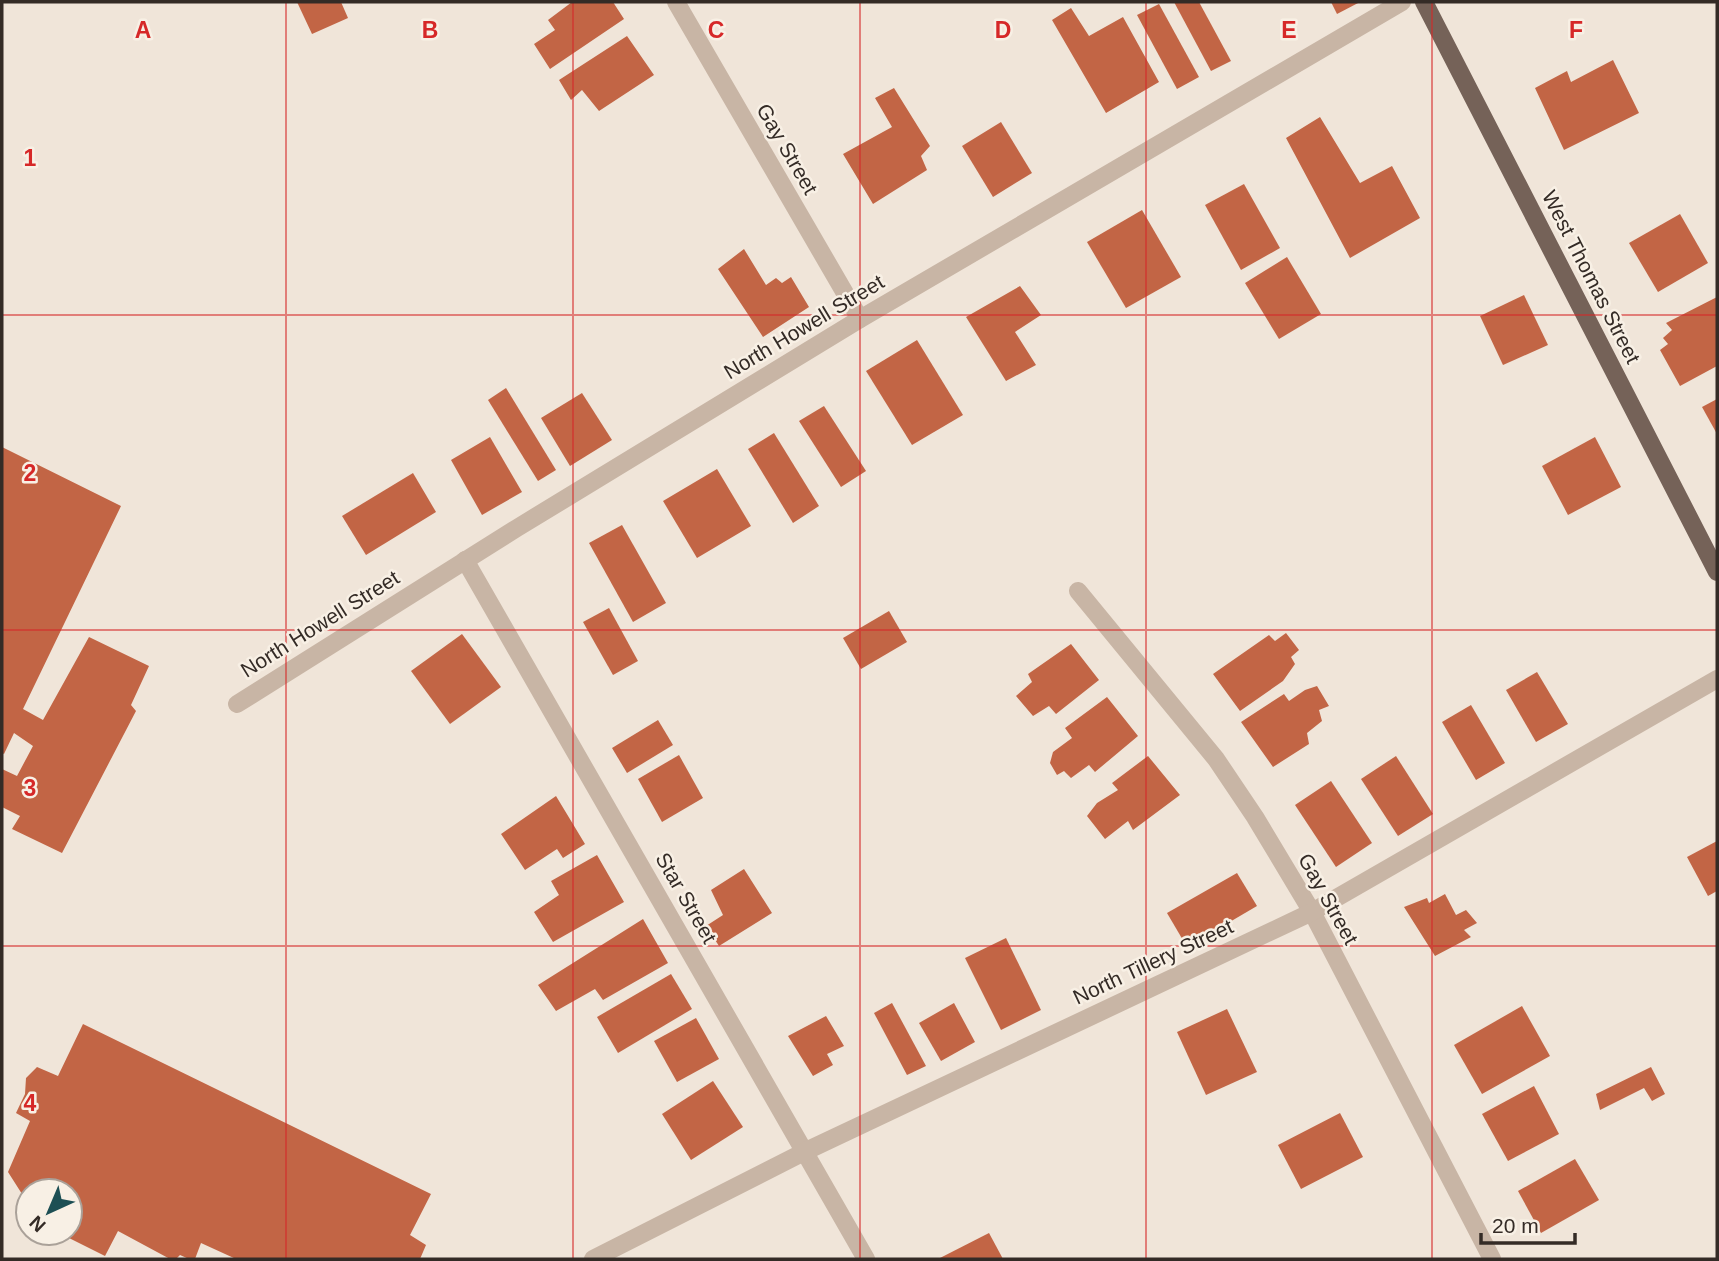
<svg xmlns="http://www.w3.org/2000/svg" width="1719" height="1261" viewBox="0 0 1719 1261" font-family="Arial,sans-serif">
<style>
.building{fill:#c26545}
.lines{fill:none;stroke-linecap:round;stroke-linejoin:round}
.minor{stroke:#c8b5a5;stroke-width:18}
.primary{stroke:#756258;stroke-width:18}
.grid{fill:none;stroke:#d62828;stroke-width:2;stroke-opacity:0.55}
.labels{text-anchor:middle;stroke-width:5;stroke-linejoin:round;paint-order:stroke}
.street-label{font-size:21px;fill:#342b26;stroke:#f8f0e5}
.grid-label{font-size:23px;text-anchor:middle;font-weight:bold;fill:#d62828;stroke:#f8f0e5;stroke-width:5;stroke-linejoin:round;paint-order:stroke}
</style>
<rect width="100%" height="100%" fill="#f0e5d9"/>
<g class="building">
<path d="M297 2H341L348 18 312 34Z"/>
<path d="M572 2H613L624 19 550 69 534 44 555 30 548 20Z"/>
<path d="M1174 2H1199L1231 61 1211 71Z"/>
<path d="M1331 2H1360L1337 14Z"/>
<path d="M1159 4 1199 77 1177 89 1137 15Z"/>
<path d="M1071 8 1089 36 1123 17 1159 82 1106 113 1052 20Z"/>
<path d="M627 36 654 75 599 111 582 90 571 100 559 80Z"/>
<path d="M1613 60 1639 113 1564 150 1535 88 1567 71 1571 82Z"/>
<path d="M894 88 930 146 921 156 927 170 873 204 843 154 892 127 875 98Z"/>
<path d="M1320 117 1360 183 1392 166 1420 218 1350 258 1286 138Z"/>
<path d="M1001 122 1032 173 993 197 962 146Z"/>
<path d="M1244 184 1280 248 1241 270 1205 205Z"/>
<path d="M1142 210 1181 277 1126 308 1087 242Z"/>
<path d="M1680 214 1708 263 1658 292 1629 243Z"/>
<path d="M744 249 766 285 776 278 782 283 791 277 809 307 763 337 718 269Z"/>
<path d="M1287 257 1321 314 1279 339 1245 283Z"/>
<path d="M1020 286 1041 315 1015 332 1036 365 1006 381 966 317Z"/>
<path d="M1524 295 1548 345 1503 365 1480 316Z"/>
<path d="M1717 297V366L1680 386 1660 350 1668 344 1663 338 1672 330 1666 323Z"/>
<path d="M917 340 963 415 912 445 866 371Z"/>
<path d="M506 388 556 470 538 481 488 400Z"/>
<path d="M582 393 612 440 570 466 541 418Z"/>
<path d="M1717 399V434L1702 407Z"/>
<path d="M824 406 866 471 841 487 799 421Z"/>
<path d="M774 433 819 506 793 523 748 449Z"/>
<path d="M490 437 522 492 482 515 451 460Z"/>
<path d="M1595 437 1621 487 1568 515 1542 466Z"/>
<path d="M2 447 121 506 23 709 43 720 89 637 149 666 131 705 136 711 62 853 12 829 20 816 2 807V769L17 776 33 746 14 733 4 754 2 753Z"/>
<path d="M717 469 751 526 697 558 663 501Z"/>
<path d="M413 473 436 512 366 555 342 516Z"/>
<path d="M622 525 666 603 633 622 589 543Z"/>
<path d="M609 608 638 661 613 675 583 622Z"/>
<path d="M889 611 907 642 861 669 843 638Z"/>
<path d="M1286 633 1299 650 1291 657 1295 664 1283 681 1240 711 1213 674 1269 635 1275 641Z"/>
<path d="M462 634 501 687 450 724 411 671Z"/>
<path d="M1071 644 1099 680 1056 714 1049 706 1033 716 1016 696 1032 682 1028 674Z"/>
<path d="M1537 672 1568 724 1536 742 1506 690Z"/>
<path d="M1317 686 1329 706 1319 710 1322 721 1307 733 1309 744 1273 767 1241 722 1284 694 1289 701 1305 690Z"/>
<path d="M1107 697 1138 736 1095 772 1089 765 1071 778 1064 771 1057 775 1050 763 1053 752 1072 738 1065 728Z"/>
<path d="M1471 705 1505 763 1476 780 1442 722Z"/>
<path d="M658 720 673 745 627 773 612 748Z"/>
<path d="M679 755 703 798 662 822 638 779Z"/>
<path d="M1148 756 1180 795 1133 830 1128 821 1105 839 1087 816 1097 803 1118 790 1112 783Z"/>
<path d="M1396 756 1433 814 1398 836 1361 779Z"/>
<path d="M1331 781 1372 843 1336 867 1295 805Z"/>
<path d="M556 796 585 844 563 858 557 849 525 870 501 834Z"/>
<path d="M1717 841V891L1708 896 1687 857Z"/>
<path d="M597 855 624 902 553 942 534 912 559 895 551 881Z"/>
<path d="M744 869 772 913 719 946 706 926 723 915 711 890Z"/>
<path d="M1237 873 1257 906 1187 947 1167 913Z"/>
<path d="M1445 894 1456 915 1466 910 1477 923 1464 930 1471 937 1435 956 1404 907 1427 898 1429 903Z"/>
<path d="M643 919 668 963 603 1000 595 989 556 1011 538 985Z"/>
<path d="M1006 938 1041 1010 1001 1030 965 958Z"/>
<path d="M671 974 692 1009 618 1053 597 1017Z"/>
<path d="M892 1003 926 1066 907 1075 874 1013Z"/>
<path d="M954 1003 975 1042 941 1061 919 1023Z"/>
<path d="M1522 1006 1550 1056 1482 1094 1454 1045Z"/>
<path d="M1227 1009 1257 1072 1206 1095 1177 1032Z"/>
<path d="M826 1016 844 1046 827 1054 833 1065 813 1076 788 1036Z"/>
<path d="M696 1018 719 1059 677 1082 654 1041Z"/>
<path d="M83 1024 431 1194 410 1235 426 1245 420 1259H236L201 1243 195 1259H189L180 1255 176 1259H170L118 1231 105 1256 59 1233H70V1191H28V1218L16 1212 22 1194 8 1172 30 1121 16 1113 25 1094 26 1078 37 1067 58 1076Z"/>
<path d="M1651 1067 1665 1094 1652 1101 1644 1088 1600 1110 1596 1094Z"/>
<path d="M713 1081 743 1127 691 1160 662 1114Z"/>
<path d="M1534 1086 1559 1134 1508 1161 1482 1114Z"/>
<path d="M1340 1113 1363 1157 1301 1189 1278 1145Z"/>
<path d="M1575 1159 1599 1200 1541 1233 1518 1191Z"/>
<path d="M989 1233 1003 1259H938Z"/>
</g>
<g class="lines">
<g class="minor">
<path d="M676 2 860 319"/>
<path d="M465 560 866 1259"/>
<path d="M1078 591 1216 759 1255 817 1312 912 1492 1259"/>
<path d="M237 704 517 528 860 319 1402 2"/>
<path d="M593 1259 806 1151 1312 912 1717 679"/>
</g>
<path class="primary" d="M1424 2 1717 572"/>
</g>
<path class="grid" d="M286 2V1259M573 2V1259M860 2V1259M1146 2V1259M1432 2V1259M2 315H1717M2 630H1717M2 946H1717"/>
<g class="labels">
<g class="street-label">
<text transform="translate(787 149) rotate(60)" y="7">Gay Street</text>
<text transform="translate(1591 277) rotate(63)" y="7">West Thomas Street</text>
<text transform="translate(804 327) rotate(-31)" y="7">North Howell Street</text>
<text transform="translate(320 624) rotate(-32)" y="7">North Howell Street</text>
<text transform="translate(686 898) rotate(60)" y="7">Star Street</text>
<text transform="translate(1328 899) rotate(61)" y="7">Gay Street</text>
<text transform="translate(1153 962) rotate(-25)" y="7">North Tillery Street</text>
</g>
</g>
<g class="grid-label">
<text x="143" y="38">A</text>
<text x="430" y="38">B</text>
<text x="716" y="38">C</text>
<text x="1003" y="38">D</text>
<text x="1289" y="38">E</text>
<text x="1576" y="38">F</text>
<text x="30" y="166">1</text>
<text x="30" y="481">2</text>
<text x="30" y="796">3</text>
<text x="30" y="1111">4</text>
</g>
<rect width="1719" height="1261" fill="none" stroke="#342b26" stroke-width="7"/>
<g transform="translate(49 1212) rotate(224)"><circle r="33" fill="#f8f0e5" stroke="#aaa199" stroke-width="2"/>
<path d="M0-5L12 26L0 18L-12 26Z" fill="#1d4f54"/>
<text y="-10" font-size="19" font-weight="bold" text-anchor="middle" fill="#342b26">N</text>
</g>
<path d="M1481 1233v10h94v-10" fill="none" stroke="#342b26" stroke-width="3.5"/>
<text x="1492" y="1233" font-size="21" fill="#342b26" stroke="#f8f0e5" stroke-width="5" paint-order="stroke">20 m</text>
</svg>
